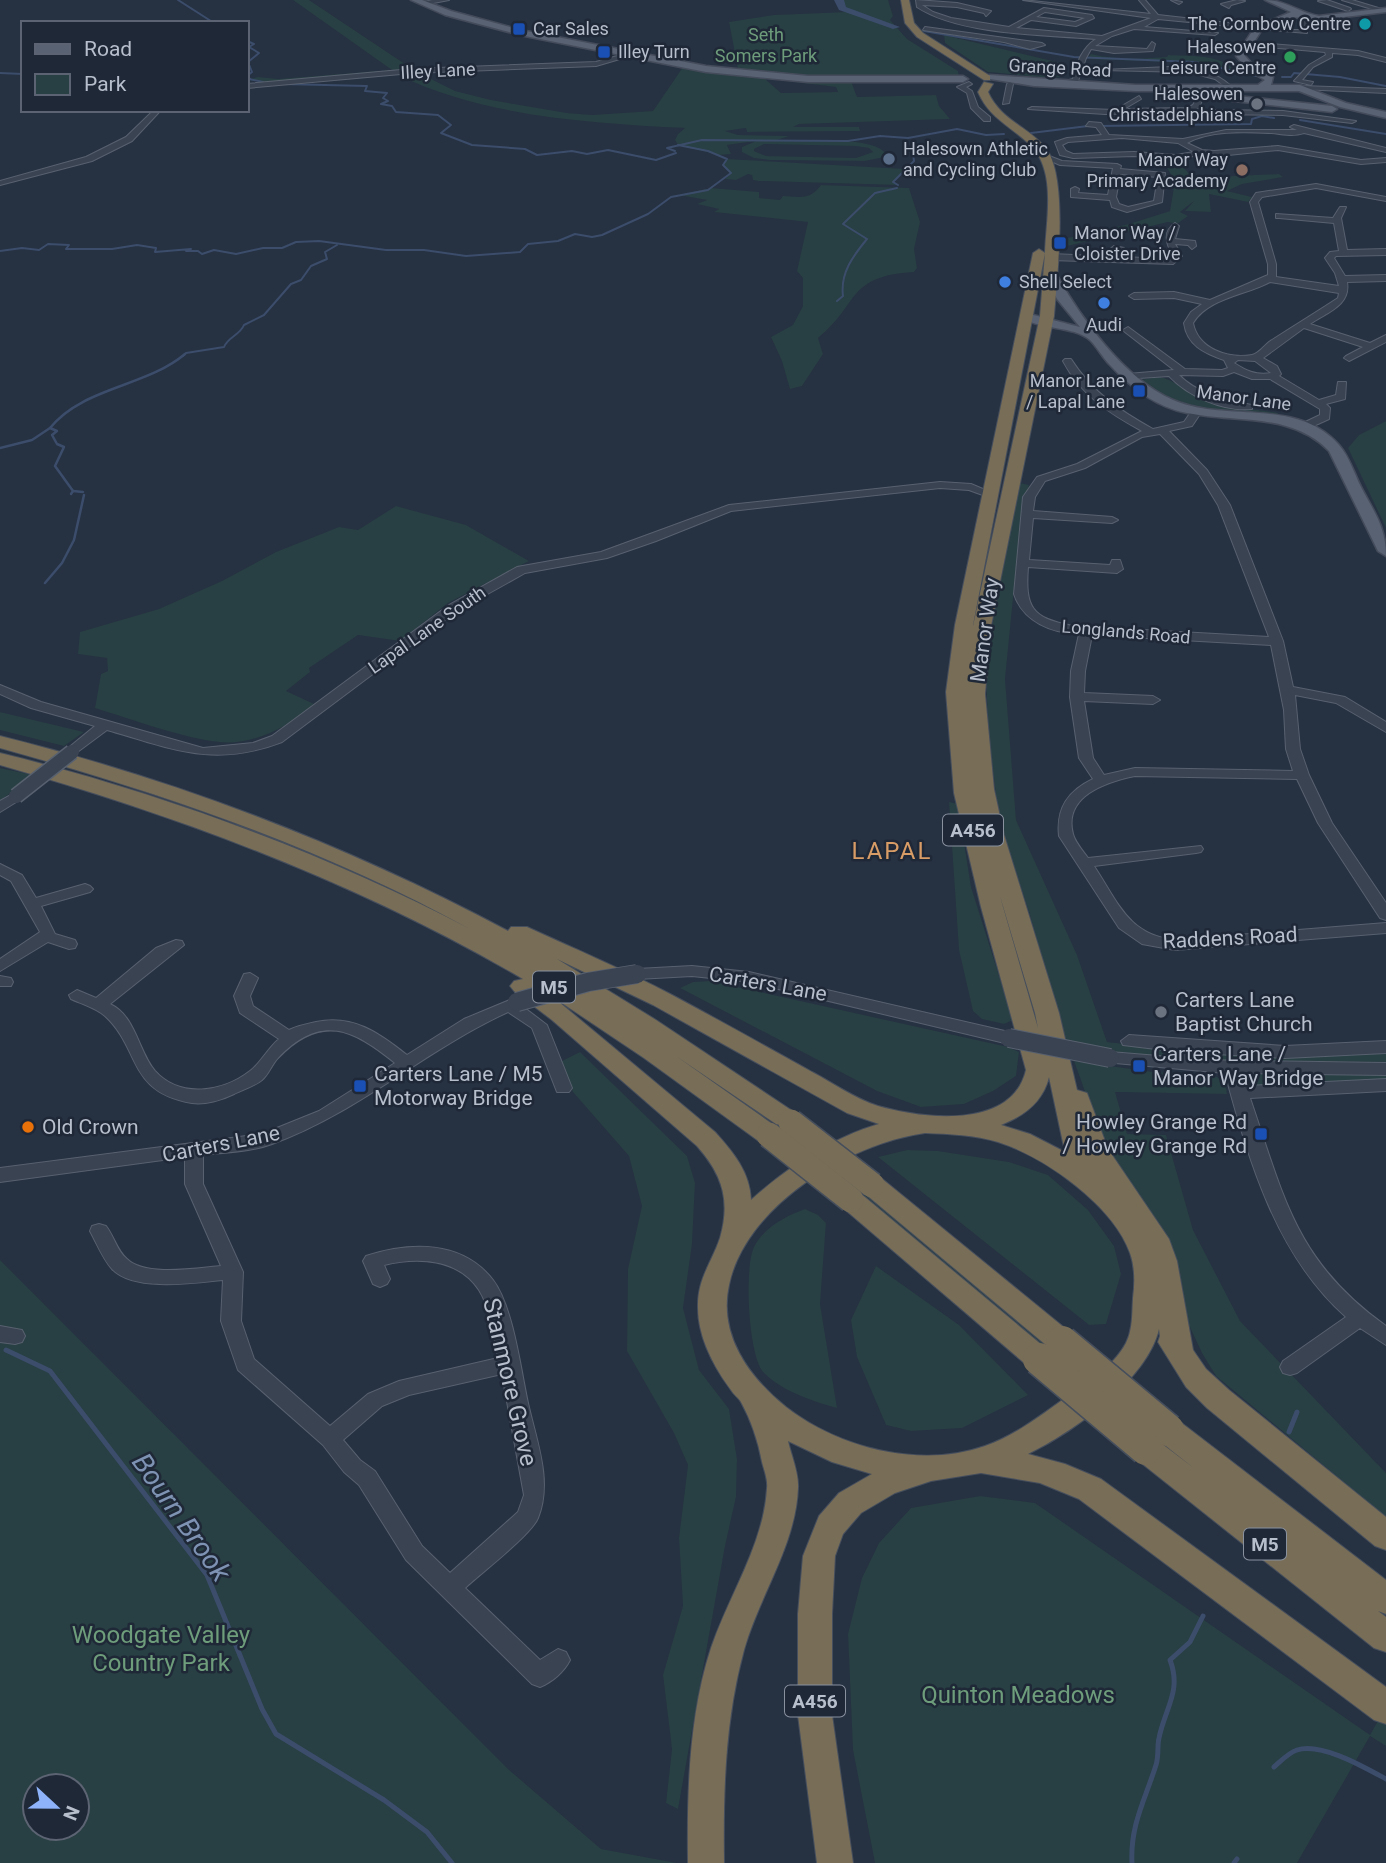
<svg xmlns="http://www.w3.org/2000/svg" width="1386" height="1863" viewBox="0 0 1386 1863" font-family="Roboto,sans-serif">
<style>
.green{fill:#283f43;fill-rule:evenodd}
.lines{fill:none;stroke-linecap:round;stroke-linejoin:round}
.stream-far2{stroke:#3b4d6b;stroke-width:2}
.stream-far1{stroke:#3b4d6b;stroke-width:2.5}
.stream{stroke:#3b4d6b;stroke-width:5}
.river{fill:#3b4d6b;fill-rule:evenodd}
.minor-casing{stroke:#58616f;stroke-width:2}
.major-casing{stroke:#444c5b;stroke-width:3}
.highway-casing{stroke:#454e5c;stroke-width:2}
.minor{fill:#3a4352;fill-rule:evenodd}
.major{fill:#586272;fill-rule:evenodd}
.highway{fill:#786d57;fill-rule:evenodd}
.minor-bridge-far1-casing{stroke:#58616f;stroke-width:17;stroke-linecap:butt}
.minor-bridge-casing{stroke:#58616f;stroke-width:20;stroke-linecap:butt}
.highway-bridge-far1-casing{stroke:#454e5c;stroke-width:28;stroke-linecap:butt}
.highway-bridge-casing{stroke:#454e5c;stroke-width:35;stroke-linecap:butt}
.minor-bridge-far1{stroke:#3a4352;stroke-width:14}
.minor-bridge{stroke:#3a4352;stroke-width:18}
.highway-bridge-far1{stroke:#786d57;stroke-width:25}
.highway-bridge{stroke:#786d57;stroke-width:32}
.culture-dot{fill:#0f9aa8;stroke:#1f2837;stroke-width:2.5}
.transit-dot{fill:#1a4fb4;stroke:#1f2837;stroke-width:2.5}
.leisure-dot{fill:#2e9e5b;stroke:#1f2837;stroke-width:2.5}
.worship-dot{fill:#6b7280;stroke:#1f2837;stroke-width:2.5}
.service-dot{fill:#5c6f8a;stroke:#1f2837;stroke-width:2.5}
.education-dot{fill:#8d6e63;stroke:#1f2837;stroke-width:2.5}
.shop-dot{fill:#3f7fe0;stroke:#1f2837;stroke-width:2.5}
.food-dot{fill:#e8710a;stroke:#1f2837;stroke-width:2.5}
.labels{text-anchor:middle;stroke-width:5;stroke-linejoin:round;paint-order:stroke}
.far-poi-label{font-size:18px;fill:#b7becc;stroke:#1f2837;text-anchor:end}
.far-park-label{font-size:18px;fill:#6e9d7b;stroke:#1f2837}
.far-street-label{font-size:18px;fill:#b7becc;stroke:#1f2837}
.shield{fill:#1f2837;stroke:#89919f;stroke-width:2}
.shield-label{font-size:19px;font-weight:bold;fill:#b7becc}
.street-label{font-size:21px;fill:#b7becc;stroke:#1f2837}
.poi-label{font-size:21px;fill:#b7becc;stroke:#1f2837;text-anchor:start}
.quarter-label{font-size:24px;letter-spacing:2px;fill:#d89c66;stroke:#1f2837}
.near-street-label{font-size:24px;fill:#b7becc;stroke:#1f2837}
.near-park-label{font-size:24px;fill:#6e9d7b;stroke:#1f2837}
.near-water-label{font-size:28px;font-style:italic;fill:#7e93b3;stroke:#1f2837}
</style>
<rect width="100%" height="100%" fill="#263142"/>
<g class="green">
<path d="M293 0H309L411 68H423L266 82 247 80 258 77 278 79 392 70Z"/>
<path d="M837 0H888L893 16 890 20 907 39 958 71 959 76 776 75 738 69 729 22 774 15 847 12 840 8Z"/>
<path d="M944 35 1065 64 1060 77 1052 78 988 72 945 43Z"/>
<path d="M1091 54C1116 60 1142 59 1167 57L1168 55C1188 56 1223 54 1235 71L1172 62 1087 59Z"/>
<path d="M683 67 764 78 781 93 838 92 836 87 786 81 788 79 851 81 857 97 936 95 939 106 950 119 799 124 793 127H859L860 131 747 132 746 128 725 131 738 135 789 136 777 140C799 141 874 136 885 153L880 158 865 161 769 160 754 158 742 152V147L756 141 727 145 731 154 719 155 678 145 675 140 678 134 685 128C589 123 485 117 398 75L419 73 455 91 491 100 567 113 592 115 653 111ZM764 144 855 146 869 148 873 152 856 158 766 156 754 151V149Z"/>
<path d="M727 159 906 169 893 182 898 185 758 181 753 180 752 175 748 174 736 180 725 179 731 173 723 165Z"/>
<path d="M1167 168H1184L1193 178 1279 174 1283 177 1242 184 1227 191 1252 197 1248 202 1209 194 1211 212 1185 211 1194 201 1180 212 1188 216 1177 224 1168 222 1063 247V239L1129 224 1170 211 1175 181Z"/>
<path d="M821 185 909 188 920 222 914 249 917 268 914 272C846 276 860 304 818 338L823 354 802 386 790 389 782 361 771 337 793 325 803 306V278L797 271 808 222 714 212 719 209 697 204 707 200 679 195 711 188 759 192V198L780 200 783 196C801 197 810 200 821 185Z"/>
<path d="M1160 377C1175 380 1186 392 1200 398 1224 407 1252 409 1278 413L1277 416C1223 411 1186 412 1139 380Z"/>
<path d="M1386 421V528L1348 448 1359 435Z"/>
<path d="M1020 483 1029 485 1020 528 1005 679 1016 820 1077 955 1107 1042 1180 1050 1182 1058 1108 1051 1066 1043 1030 915 999 821 988 727 986 671 997 594Z"/>
<path d="M396 506 466 525 529 561 448 603 400 641 358 635 309 668 310 672 286 691 314 704C294 723 265 739 237 742 206 747 128 718 95 708L101 674 108 671 107 658 78 654 80 632 159 609 222 581 276 552 339 527 358 530Z"/>
<path d="M0 712 84 732 64 746 0 730Z"/>
<path d="M0 768 33 775 0 801Z"/>
<path d="M949 802 958 804 971 887 1013 1020 1004 1024 982 1019 973 1011 959 950Z"/>
<path d="M710 981 1008 1047 1019 1052 1016 1076 993 1091 964 1104 921 1107 877 1091 680 988 693 982Z"/>
<path d="M1386 1051V1062L1199 1060 1195 1057 1196 1053Z"/>
<path d="M580 1052 687 1156 695 1183 692 1244 683 1308 699 1370 729 1409 737 1459 736 1497 725 1546 678 1809 666 1803 672 1749 663 1675 683 1606 679 1538 688 1465 674 1433 627 1351 628 1269 642 1206 629 1156 573 1092 560 1062Z"/>
<path d="M1074 1061 1153 1072 1207 1074 1217 1077 1225 1083 1227 1094 1115 1092 1127 1134 1166 1135 1193 1230 1240 1321 1386 1473V1517L1216 1376 1202 1353 1102 1139Z"/>
<path d="M1258 1073H1386V1083L1253 1088 1247 1084 1245 1081Z"/>
<path d="M907 1150 938 1151 1009 1162 1048 1175 1088 1210 1114 1246 1121 1274 1106 1324 1089 1325 878 1157Z"/>
<path d="M867 1192 1050 1344 1044 1348 861 1195Z"/>
<path d="M805 1209 818 1215 826 1223 820 1304 837 1408C814 1402 782 1391 764 1373 748 1357 744 1267 754 1247 764 1227 786 1216 805 1209Z"/>
<path d="M0 1260 508 1769 601 1849 677 1863H0ZM35 1786H77V1828H35Z"/>
<path d="M876 1266 959 1325 1028 1395 962 1428 911 1431 886 1425 857 1357 851 1320Z"/>
<path d="M980 1496 1035 1503 1370 1735 1379 1719 1386 1724V1746L1370 1736 1297 1863H875L853 1750 848 1634 862 1578 879 1543 911 1508Z"/>
</g>
<g class="lines">
<g class="stream-far2">
<path d="M178 0 214 23"/>
<path d="M924 31 1074 57 1195 62 1256 76"/>
<path d="M247 41 254 44 249 47 259 53 248 62 252 72 247 76 250 79"/>
<path d="M0 73 23 74"/>
<path d="M1282 77H1291L1294 73 1340 77 1386 86"/>
<path d="M249 79 263 82"/>
<path d="M283 84 367 86 365 91 387 93 383 98 388 101 381 104 392 106 396 112 438 115 451 125 441 133 472 145 525 149 537 155 572 151 587 154 608 150 656 160 676 153"/>
<path d="M1300 120 1386 134"/>
<path d="M1099 126 1251 124 1252 119 1262 116 1274 118"/>
<path d="M1031 133 1088 126"/>
<path d="M675 151 667 148 702 140 848 141 880 136 908 138 957 129 986 135 1004 134"/>
<path d="M898 185 893 182 914 161 913 154 925 146"/>
<path d="M0 251 22 248 39 250 48 244 69 245 66 249H112L137 245 156 248 155 252 191 249 186 251H198L202 254 214 250 236 254 263 248H282L296 242 319 241 386 250H424L466 256 520 252 528 244 558 241 575 234 592 237 602 235 648 214 671 197 708 190 731 173 723 165 727 159 708 151 678 145"/>
<path d="M837 301 843 296C840 273 853 256 867 239L843 224 875 193 897 188"/>
<path d="M183 356 186 353 224 347C228 337 240 335 244 325L264 315 291 284 301 280 311 266 327 259 325 252 337 245"/>
</g>
<g class="stream-far1">
<path d="M0 448 32 440 50 428"/>
<path d="M73 491 83 492"/>
<path d="M71 494 73 491 55 466 64 447 57 444 52 435 57 431 50 428C83 387 146 387 185 354"/>
<path d="M45 583 62 563 74 540 84 495"/>
</g>
<g class="stream">
<path d="M6 1350 50 1371 207 1575 262 1709 276 1734 384 1800 427 1832 452 1863"/>
<path d="M1289 1432 1297 1412"/>
<path d="M1274 1767C1281 1761 1288 1753 1297 1750 1321 1742 1364 1767 1386 1779"/>
<path d="M1132 1863C1130 1825 1145 1800 1156 1765 1159 1756 1157 1746 1159 1738 1165 1708 1182 1691 1170 1660L1190 1642 1203 1616"/>
<path d="M1234 1863 1237 1859"/>
</g>
<path class="river" d="M834 0H844L846 7 900 27 893 29 839 10Z"/>
<defs>
<g id="minor">
<path d="M432 0H449L423 5 420 3Z"/>
<path d="M916 0 957 3 991 11 986 16 984 13 957 7 922 5 933 12 951 18 1009 27 1044 8 1092 15 1094 18 1076 26 1031 20 1016 28 1102 36 1151 18 1023 0 1151 14 1139 0H1145L1158 15 1264 27 1261 29 1158 19 1144 27 1218 33 1215 35 1134 29 1112 36 1095 46 1147 49 1152 42 1155 44 1153 51 1114 53 1091 49 1086 58 1078 81 1059 86 1057 83 1073 79C1077 62 1082 48 1096 39 1046 35 959 35 917 7ZM1045 12 1085 18 1075 22 1036 17Z"/>
<path d="M1171 0 1182 2 1179 4Z"/>
<path d="M1237 0 1245 1 1231 5 1229 8 1221 4Z"/>
<path d="M1327 0 1350 8 1351 9 1348 11 1318 1Z"/>
<path d="M1342 0H1352L1385 10 1382 12Z"/>
<path d="M1304 18 1307 20V33L1271 30H1302L1301 20Z"/>
<path d="M925 27 1042 43 1045 45 1030 49 1004 42 923 30Z"/>
<path d="M1244 42 1358 51 1386 58V62L1358 55 1332 53V57L1313 67 1302 80 1313 82 1311 85 1294 81 1309 65 1326 55 1325 52 1246 45Z"/>
<path d="M628 53 630 56 596 66 412 73 247 88V84L412 69 596 62Z"/>
<path d="M1170 67C1193 68 1214 70 1231 86L1226 87 1215 79 1188 72 1102 70Z"/>
<path d="M969 82 972 84 966 87 972 91 978 107 990 117V121H984L971 108 967 93 957 87Z"/>
<path d="M1010 82 1013 84 1009 103 1003 104 1007 84Z"/>
<path d="M1302 86 1386 89V93L1300 89Z"/>
<path d="M1199 94 1204 95 1199 108 1188 112 1105 114 1028 109 1032 107 1115 110 1139 96 1141 99 1124 109 1187 108 1193 105Z"/>
<path d="M154 110H161L132 141 92 161 0 185V181L86 157 126 137Z"/>
<path d="M1211 110 1283 111 1356 121 1352 123 1283 115 1208 114Z"/>
<path d="M1089 122 1101 123 1109 135 1183 139 1226 130H1297L1290 127 1294 125 1386 148V152L1304 133C1292 137 1283 134 1271 133 1246 132 1210 130 1187 143L1202 150 1214 151 1278 146 1361 160 1386 158V162L1361 164 1278 150 1228 155 1202 154 1176 160 1134 156 1073 158 1060 155 1055 142 1067 138 1102 135 1096 127 1086 126ZM1122 138 1178 143 1194 152 1176 155 1134 152 1073 154 1066 151 1062 145 1068 142Z"/>
<path d="M1044 154 1062 161 1117 164 1121 166 1120 169 1165 173 1162 202 1127 212 1112 207 1110 200 1071 197V189L1075 187 1079 189 1078 193 1108 195 1113 168 1060 165 1044 158ZM1120 174 1158 177 1154 201 1128 207 1119 204 1116 197Z"/>
<path d="M1316 184 1386 197V201L1316 188 1262 197 1258 202 1276 264V277L1339 286 1335 273 1325 258 1330 252 1339 251 1334 223 1279 218H1276V214L1333 218 1340 207H1346L1341 218 1347 250 1386 249V255L1336 256 1334 258 1345 276 1386 275V281L1347 282C1351 305 1328 312 1310 324L1370 343 1386 335V342L1349 361 1344 358 1346 356 1363 347 1304 328 1263 358 1277 366 1281 374 1279 376 1319 400 1336 395 1338 382H1346L1345 399 1326 404 1330 408 1329 419 1307 429H1299V425L1320 415V409L1270 379H1252L1234 372 1223 376 1179 375C1199 395 1225 399 1252 405V409C1223 412 1188 396 1169 376L1124 379V375L1128 374 1174 370 1125 332 1123 330 1128 327 1185 369 1222 370 1228 368 1224 360C1204 353 1187 345 1184 323L1191 312 1202 304 1174 298 1134 299 1129 296 1134 293 1174 292 1210 300 1268 275V264L1250 202 1256 193ZM1270 282 1339 293 1338 298C1315 313 1292 327 1269 342 1264 346 1258 354 1252 355 1228 359 1198 349 1193 323 1208 298 1246 295 1270 282ZM1238 360 1255 361 1271 373C1256 376 1245 370 1234 363Z"/>
<path d="M1175 223 1179 226 1175 239 1195 241 1196 246 1192 249 1188 245 1175 244 1182 256 1173 264 1051 260 1047 257 1051 254 1168 259 1173 255C1166 244 1162 232 1175 223Z"/>
<path d="M1114 246 1124 248 1125 250 1121 253 1111 251 1110 249Z"/>
<path d="M1065 359H1071C1092 392 1119 410 1153 429L1184 422 1193 409H1201L1202 411 1192 426 1169 431 1207 470 1230 505 1283 641 1293 687 1345 697 1386 722V732L1336 703 1295 695 1300 749 1309 775 1332 823 1386 903V920L1380 918 1318 823 1297 779 1135 776C1106 782 1063 796 1073 834 1075 842 1083 851 1088 858L1201 846 1203 849 1201 852 1196 853 1094 866C1118 902 1128 935 1175 940L1386 923V933L1175 950 1142 944 1119 928 1059 836C1056 808 1068 791 1093 779L1079 758 1070 697 1071 671 1079 634C1052 633 1023 622 1014 594L1023 497 1037 477 1077 464 1142 431C1109 413 1081 395 1063 361ZM1160 434 1199 474 1218 505 1269 637 1073 626C1031 618 1025 607 1028 567L1117 573 1123 569 1120 560H1112L1110 565 1029 560 1033 518 1112 523 1118 520 1112 517 1033 511 1035 497 1045 481 1085 468 1142 437ZM1092 635 1271 645 1284 710 1286 749 1293 771 1135 768 1104 775 1093 758 1084 701 1153 704 1160 700 1153 696 1084 693 1085 671Z"/>
<path d="M940 482 971 484 997 495 991 498 969 490 940 488 731 511 656 541 607 558 525 573 457 611 282 742C214 768 173 749 107 730L72 756 67 755 65 752 67 749 95 726 31 708 0 694V685L41 702 203 748 253 743 272 736 449 605 517 567 601 552 729 505Z"/>
<path d="M16 792 21 793 23 796 21 799 0 812V801Z"/>
<path d="M0 864 22 875 36 898 85 884 90 886 93 889 90 892 41 906 55 934 75 940 77 944 75 948 69 949 48 942 0 971V959L40 932 11 881 0 875Z"/>
<path d="M176 940 182 941 184 945 110 1004C136 1016 138 1051 155 1071 180 1099 223 1092 250 1071 259 1065 268 1048 279 1039L240 1013 234 996 244 974 250 973 258 978 250 996 253 1006 289 1030C297 1026 307 1024 316 1022 353 1014 379 1033 407 1055L464 1019 517 997 525 1002 522 1006 547 1025 572 1088 569 1092H557L532 1028 508 1012C425 1050 358 1113 272 1144 251 1152 225 1152 203 1155V1184L243 1272 241 1321 254 1359 330 1426 368 1394 399 1381 498 1358C494 1337 491 1309 479 1290 458 1258 417 1257 384 1265L390 1279 387 1284 380 1287 373 1284 363 1261 366 1256C410 1242 462 1240 493 1280 513 1306 521 1371 528 1403 536 1440 553 1481 538 1518 531 1535 481 1573 465 1588L540 1660 558 1649 566 1652 570 1660C564 1672 552 1682 540 1687L532 1684 406 1560 359 1485 344 1472 323 1445 238 1370 221 1321 223 1280C194 1283 134 1292 112 1269 103 1259 96 1242 90 1231L92 1226 99 1224 106 1226C114 1236 117 1251 127 1259 145 1277 197 1268 221 1266L185 1184V1157L0 1182V1168L262 1134 319 1111 395 1063C353 1029 321 1013 278 1058 272 1064 269 1074 262 1080 255 1086 242 1090 234 1094 222 1100 205 1105 192 1103 127 1092 141 1049 105 1016 96 1008 82 1004 71 999L69 995 77 990 96 998 156 948ZM502 1374 524 1495 518 1512 450 1573 422 1546 375 1471 360 1460 343 1440 382 1406 409 1395Z"/>
<path d="M692 966 749 972 1009 1032 1017 1038 1009 1044 749 982 692 976 637 979 629 974 637 969Z"/>
<path d="M0 976 11 978 13 982 11 986H0Z"/>
<path d="M1129 1035 1285 1046 1386 1041V1053L1285 1058 1199 1053 1198 1060 1386 1063V1075L1242 1073 1246 1086 1386 1079V1091L1250 1098C1284 1197 1295 1261 1386 1326V1345L1360 1328 1297 1373 1290 1375 1283 1373 1280 1367 1283 1361 1346 1317C1276 1255 1249 1161 1225 1073L1104 1062 1101 1058 1104 1054 1110 1052 1183 1058 1181 1052 1123 1045 1121 1041Z"/>
<path d="M0 1326 22 1330 25 1336 22 1342 15 1344 0 1342Z"/>
</g>
<g id="major">
<path d="M411 0H422L451 11 521 30 706 66 808 76H963L968 79 963 82H808L706 72 520 35 445 15Z"/>
<path d="M1265 0C1285 0 1300 13 1319 16L1386 8V12L1319 20 1292 17 1261 31 1245 56 1255 67 1273 77 1271 85H1300L1346 103 1386 112V118L1340 107 1299 91H1136L1034 86 984 78 989 75 1136 85H1258L1265 80 1249 71 1236 56 1255 27 1291 12Z"/>
<path d="M1228 95 1332 106 1337 109 1332 112 1225 100V96Z"/>
<path d="M1051 271 1055 272C1080 317 1124 379 1173 400 1226 423 1297 397 1339 445 1349 456 1354 473 1361 487 1374 512 1386 527 1386 556L1378 551 1329 451C1291 412 1236 423 1187 413 1156 407 1131 388 1110 365 1103 358 1097 347 1090 340 1073 326 1043 330 1024 319V313C1028 313 1071 325 1080 327L1057 299 1045 275Z"/>
</g>
<g id="highway">
<path d="M901 0H909L914 23 923 33 990 76V80H984L917 37 905 23Z"/>
<path d="M984 82 993 84 988 92C1000 119 1026 126 1045 147 1069 176 1057 277 1054 316L991 626 985 694 994 789 1004 835 1059 1013 1077 1090 1087 1093 1108 1149 1169 1239 1177 1261 1193 1350 1206 1369 1229 1390 1386 1517V1550L1375 1546 1207 1408 1186 1387 1158 1342 1160 1336 1159 1329C1147 1380 1073 1432 1028 1454L1065 1464 1101 1479 1386 1687V1724L1374 1720 1079 1499 1040 1483 981 1473 931 1481 895 1493 861 1513 843 1534 835 1556 832 1614V1715L853 1863H817L798 1715V1614L803 1556 819 1516 839 1493 872 1474 832 1462 788 1441C791 1455 799 1473 798 1488 796 1545 759 1596 744 1650 725 1719 723 1792 724 1863H688C687 1792 689 1715 711 1648 729 1595 764 1544 767 1488 768 1479 764 1470 762 1462 758 1441 751 1420 741 1402 739 1398 734 1395 731 1390 714 1367 698 1337 698 1308 697 1279 712 1262 720 1238 731 1200 722 1174 697 1146L552 1020 514 991 510 986 514 981 523 979C359 883 182 817 0 765V753C159 792 326 853 470 929 322 848 163 793 0 748V736C177 780 347 845 508 931L511 927H527C575 949 625 970 672 995 719 1020 765 1046 812 1072 833 1083 855 1099 878 1106 923 1119 1012 1130 1026 1070L981 907 954 793 946 692 955 625 1033 253 1039 249 1045 253C1046 218 1058 168 1027 142 1008 125 989 117 978 92ZM1045 253 1040 316 973 626V625ZM1000 896 1035 1013 1038 1028 1003 907ZM557 959 653 1005 847 1113 879 1124C831 1138 788 1167 751 1200 750 1172 733 1152 715 1132L553 997 644 1058 760 1142 769 1144 778 1142 782 1135 778 1128 676 1056 782 1128 791 1131 800 1128 804 1122 800 1116 656 1020ZM1049 1077 1065 1152 1030 1134 1001 1125C1024 1116 1043 1102 1049 1077ZM925 1133C949 1134 975 1135 998 1142 1045 1157 1113 1205 1130 1253 1135 1267 1135 1283 1133 1298 1132 1313 1133 1329 1126 1343 1114 1366 1088 1382 1068 1396 1041 1415 1016 1435 985 1446 920 1469 839 1448 786 1407 749 1377 718 1335 729 1285 745 1206 850 1143 925 1133Z"/>
<path d="M872 1175 881 1178 1072 1334 1076 1342 1072 1350 1062 1354 1052 1350 863 1192 859 1185 863 1178Z"/>
<path d="M851 1190 860 1193 1049 1351 1054 1359 1049 1367 1039 1371 1029 1367 842 1207 838 1200 842 1193Z"/>
<path d="M1168 1417 1179 1421 1386 1580V1614L1378 1611 1386 1617V1652L1374 1648 1135 1458 1131 1449 1135 1440 1146 1436 1157 1440 1195 1469 1157 1439 1153 1430 1157 1421Z"/>
</g>
</defs>
<use href="#minor" class="minor-casing"/>
<use href="#major" class="major-casing"/>
<use href="#highway" class="highway-casing"/>
<use href="#minor" class="minor"/>
<use href="#major" class="major"/>
<use href="#highway" class="highway"/>
<defs>
<path id="minor-bridge-far1" d="M16 796 72 752"/>
<g id="minor-bridge">
<path d="M517 1002 588 982 637 974"/>
<path d="M1009 1038 1110 1058"/>
</g>
<g id="highway-bridge-far1">
<path d="M791 1122 872 1185"/>
<path d="M769 1135 851 1200"/>
</g>
<g id="highway-bridge">
<path d="M1062 1342 1168 1430"/>
<path d="M1039 1359 1146 1449"/>
</g>
</defs>
<use href="#minor-bridge-far1" class="minor-bridge-far1-casing"/>
<use href="#minor-bridge" class="minor-bridge-casing"/>
<use href="#highway-bridge-far1" class="highway-bridge-far1-casing"/>
<use href="#highway-bridge" class="highway-bridge-casing"/>
<use href="#minor-bridge-far1" class="minor-bridge-far1"/>
<use href="#minor-bridge" class="minor-bridge"/>
<use href="#highway-bridge-far1" class="highway-bridge-far1"/>
<use href="#highway-bridge" class="highway-bridge"/>
</g>
<circle class="culture-dot" cx="1365" cy="24" r="7"/>
<g class="transit-dot">
<rect x="512" y="22" width="14" height="14" rx="3.5"/>
<rect x="597" y="45" width="14" height="14" rx="3.5"/>
<rect x="1053" y="236" width="14" height="14" rx="3.5"/>
<rect x="1132" y="384" width="14" height="14" rx="3.5"/>
<rect x="1132" y="1059" width="14" height="14" rx="3.5"/>
<rect x="353" y="1079" width="14" height="14" rx="3.5"/>
<rect x="1254" y="1127" width="14" height="14" rx="3.5"/>
</g>
<circle class="leisure-dot" cx="1290" cy="57" r="7"/>
<g class="worship-dot">
<circle cx="1257" cy="104" r="7"/>
<circle cx="1161" cy="1012" r="7"/>
</g>
<circle class="service-dot" cx="889" cy="159" r="7"/>
<circle class="education-dot" cx="1242" cy="170" r="7"/>
<g class="shop-dot">
<circle cx="1005" cy="282" r="7"/>
<circle cx="1104" cy="303" r="7"/>
</g>
<circle class="food-dot" cx="28" cy="1127" r="7"/>
<g class="labels">
<g class="far-poi-label">
<text x="1351" y="30">The Cornbow Centre</text>
<text x="533" y="35" text-anchor="start">Car Sales</text>
<text x="1276" y="53">Halesowen<tspan x="1276" dy="21">Leisure Centre</tspan></text>
<text x="618" y="58" text-anchor="start">Illey Turn</text>
<text x="1243" y="100">Halesowen<tspan x="1243" dy="21">Christadelphians</tspan></text>
<text x="903" y="155" text-anchor="start">Halesown Athletic<tspan x="903" dy="21">and Cycling Club</tspan></text>
<text x="1228" y="166">Manor Way<tspan x="1228" dy="21">Primary Academy</tspan></text>
<text x="1074" y="239" text-anchor="start">Manor Way /<tspan x="1074" dy="21">Cloister Drive</tspan></text>
<text x="1019" y="288" text-anchor="start">Shell Select</text>
<text x="1104" y="331" text-anchor="middle">Audi</text>
<text x="1125" y="387">Manor Lane<tspan x="1125" dy="21">/ Lapal Lane</tspan></text>
</g>
<g class="far-park-label">
<text x="766" y="41">Seth<tspan x="766" dy="21">Somers Park</tspan></text>
</g>
<g class="far-street-label">
<text transform="translate(1060 68) rotate(3)" y="6">Grange Road</text>
<text transform="translate(438 71) rotate(-3)" y="6">Illey Lane</text>
<text transform="translate(1244 398) rotate(8)" y="6">Manor Lane</text>
<text transform="translate(427 630) rotate(-35)" y="6">Lapal Lane South</text>
<text transform="translate(1126 632) rotate(5)" y="6">Longlands Road</text>
</g>
<g class="shield">
<rect x="943" y="814.5" width="60" height="31" rx="5"/>
<rect x="533" y="971.5" width="42" height="31" rx="5"/>
<rect x="1244" y="1528.5" width="42" height="31" rx="5"/>
<rect x="785" y="1685.5" width="60" height="31" rx="5"/>
</g>
<g class="shield-label">
<text x="973" y="837">A456</text>
<text x="554" y="994">M5</text>
<text x="1265" y="1551">M5</text>
<text x="815" y="1708">A456</text>
</g>
<g class="street-label">
<text transform="translate(985 630) rotate(-82)" y="7">Manor Way</text>
<text transform="translate(1230 938) rotate(-3)" y="7">Raddens Road</text>
<text transform="translate(768 984) rotate(10)" y="7">Carters Lane</text>
<text transform="translate(221 1144) rotate(-11)" y="7">Carters Lane</text>
</g>
<g class="poi-label">
<text x="1175" y="1007">Carters Lane<tspan x="1175" dy="24">Baptist Church</tspan></text>
<text x="1153" y="1061">Carters Lane /<tspan x="1153" dy="24">Manor Way Bridge</tspan></text>
<text x="374" y="1081">Carters Lane / M5<tspan x="374" dy="24">Motorway Bridge</tspan></text>
<text x="1247" y="1129" text-anchor="end">Howley Grange Rd<tspan x="1247" dy="24">/ Howley Grange Rd</tspan></text>
<text x="42" y="1134">Old Crown</text>
</g>
<g class="quarter-label">
<text x="892" y="859">LAPAL</text>
</g>
<g class="near-street-label">
<text transform="translate(510 1382) rotate(77)" y="8">Stanmore Grove</text>
</g>
<g class="near-park-label">
<text x="161" y="1643">Woodgate Valley<tspan x="161" dy="28">Country Park</tspan></text>
<text x="1018" y="1703">Quinton Meadows</text>
</g>
<g class="near-water-label">
<text transform="translate(182 1517) rotate(55)" y="10">Bourn Brook</text>
</g>
</g>
<rect x="21" y="21" width="228" height="91" fill="#1f2837" stroke="#5c6473" stroke-width="2"/>
<rect x="35" y="44" width="35" height="10" fill="#586272" stroke="#5c6473" stroke-width="2"/>
<text x="84" y="56" font-size="21" fill="#b7becc">Road</text>
<rect x="35" y="74" width="35" height="21" fill="#283f43" stroke="#5c6473" stroke-width="2"/>
<text x="84" y="91" font-size="21" fill="#b7becc">Park</text>
<g transform="translate(56 1807) rotate(112)"><circle r="33" fill="#1f2837" stroke="#5c6473" stroke-width="2"/>
<path d="M0-5L12 26L0 18L-12 26Z" fill="#8eb3fa"/>
<text y="-10" font-size="19" font-weight="bold" text-anchor="middle" fill="#b7becc">N</text>
</g>
</svg>
